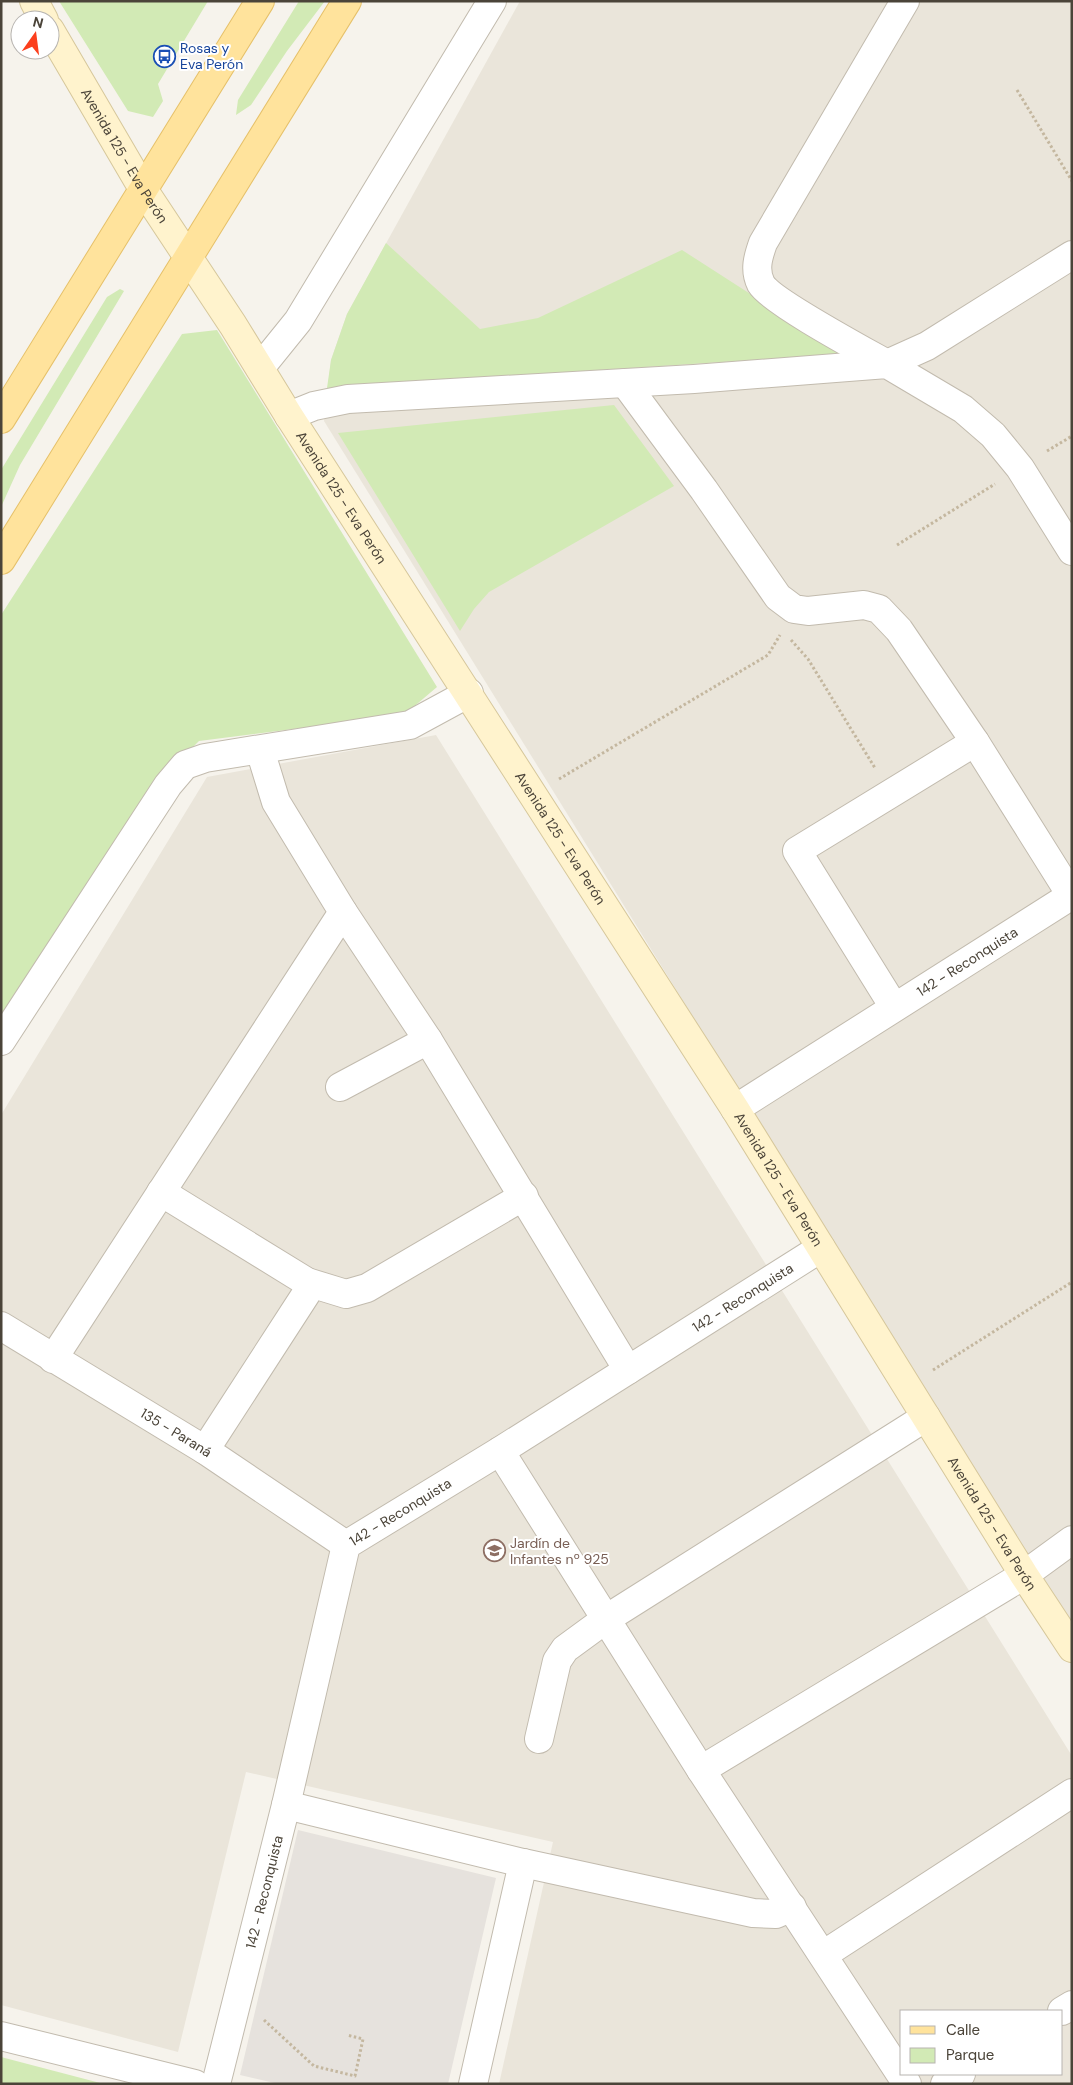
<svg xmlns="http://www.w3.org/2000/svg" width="1073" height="2085" viewBox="0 0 1073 2085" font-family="'DM Sans',sans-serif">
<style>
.residential{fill:#eae5da;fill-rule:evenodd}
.industrial{fill:#e6e2dd}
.green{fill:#d2eab5}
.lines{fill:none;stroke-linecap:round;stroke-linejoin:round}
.street-casing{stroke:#c2bbae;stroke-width:30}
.secondary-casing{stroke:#d6c79b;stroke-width:30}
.primary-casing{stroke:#e6c16a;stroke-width:30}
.path{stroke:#c4b79f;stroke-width:3;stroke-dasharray:2.5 2.5;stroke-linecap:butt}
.street{stroke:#fff;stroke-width:28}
.secondary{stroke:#fff3cd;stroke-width:28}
.primary{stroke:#ffe39c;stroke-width:28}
.labels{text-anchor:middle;stroke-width:4;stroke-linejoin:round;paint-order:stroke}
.transit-label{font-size:14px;fill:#164399;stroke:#fff;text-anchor:start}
.street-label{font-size:14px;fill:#4b4439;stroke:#fff}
.education-label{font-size:14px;fill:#785e54;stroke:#fff;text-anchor:start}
</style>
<rect width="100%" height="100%" fill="#f6f3ec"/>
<g class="residential">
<path d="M520 1H1072V1624L1031 1563 324 421 331 360 347 314Z"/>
<path d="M436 735 1072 1756V2084H499L553 1842 246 1772 178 2052 1 2005V1115L207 777ZM902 2011H1062V2074H902Z"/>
</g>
<path class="industrial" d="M298 1830 496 1878 448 2084H279L240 2075Z"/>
<g class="green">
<path d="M59 1H208L158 84 163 101 153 117 128 111Z"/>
<path d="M299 1H325L287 51 251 105 236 115 238 100Z"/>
<path d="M386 243 480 329 538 318 682 250 844 354 327 388 331 360 347 314Z"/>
<path d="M120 289 124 291 20 465 1 507V470L107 297Z"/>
<path d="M217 330 437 687 404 715 199 741 167 773 1 1024V615L182 334Z"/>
<path d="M614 405 674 486 489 592 474 609 460 631 338 433Z"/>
<path d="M1 2057 104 2084H1Z"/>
</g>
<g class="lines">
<defs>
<g id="street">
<path d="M905 1 763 243C758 257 754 270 761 284 771 301 864 351 887 364L927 346 1072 255"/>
<path d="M260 368 298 321 492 1"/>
<path d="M625 383 704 490 778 597 794 609 808 611 864 605 879 609 899 630 975 742 1071 895"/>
<path d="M289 416 314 406 348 399 694 379 887 364 963 409 993 435 1020 468 1072 551"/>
<path d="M343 912 428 1040 628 1370"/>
<path d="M894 1007 797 851 975 742"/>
<path d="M1 1041 168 785 185 765 205 758 410 725 469 693"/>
<path d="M340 1087 428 1040"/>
<path id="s1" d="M735 1109 1072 895"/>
<path d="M161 1192 307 1282 346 1294 367 1288 524 1196"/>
<path id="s2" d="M1 1326 205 1450 346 1545"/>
<path d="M53 1359 343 912 276 802 260 750"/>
<path d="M205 1450 306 1294 307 1282"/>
<path d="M500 1451 701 1770 907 2084"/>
<path d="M539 1739 557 1661 565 1649 606 1619 926 1417"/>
<path d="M701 1770 1024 1575 1072 1540"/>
<path d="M286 1805 523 1863 753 1913 776 1914 792 1907"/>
<path d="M823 1955 1072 1793"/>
<path d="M1062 2011 1072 2005"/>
<path d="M1 2036 195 2084"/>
<path id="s3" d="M216 2084 286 1805 346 1545 500 1451 821 1248"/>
<path d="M473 2084 523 1863"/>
<path d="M945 2084 961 2074"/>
</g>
<g id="secondary">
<path d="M34 1 44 20"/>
<path id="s4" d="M50 30 143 189 233 325 289 416 735 1109 1024 1575 1072 1648"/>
</g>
<g id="primary">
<path d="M1 419 260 1"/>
<path d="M1 560 347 1"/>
</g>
</defs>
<use href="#street" class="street-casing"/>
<use href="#secondary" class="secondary-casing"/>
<use href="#primary" class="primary-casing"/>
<g class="path">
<path d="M1017 90 1072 181"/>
<path d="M1047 451 1072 436"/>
<path d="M897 545 995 484"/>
<path d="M791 640 808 659 875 768"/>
<path d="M559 779 768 655 780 635"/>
<path d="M933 1370 1072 1282"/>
<path d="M264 2020 314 2066 355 2076 363 2039 347 2035"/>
</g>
<use href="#street" class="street"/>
<use href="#secondary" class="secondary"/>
<use href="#primary" class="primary"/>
</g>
<defs>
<symbol id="bus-ring" viewBox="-11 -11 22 22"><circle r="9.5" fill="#fff" stroke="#1a4fb4" stroke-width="1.5"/><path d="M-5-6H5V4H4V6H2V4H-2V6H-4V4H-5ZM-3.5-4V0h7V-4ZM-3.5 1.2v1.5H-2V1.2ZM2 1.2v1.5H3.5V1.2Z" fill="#1a4fb4"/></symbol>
<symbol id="school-ring" viewBox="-11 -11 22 22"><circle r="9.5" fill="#fff" stroke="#8d6e63" stroke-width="1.5"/><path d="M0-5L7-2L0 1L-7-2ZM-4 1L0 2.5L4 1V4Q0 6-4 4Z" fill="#8d6e63"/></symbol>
</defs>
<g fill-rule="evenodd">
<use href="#bus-ring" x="152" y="44" width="25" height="25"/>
<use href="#school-ring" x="482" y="1538" width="25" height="25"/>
</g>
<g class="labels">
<g class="transit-label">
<text x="180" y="53">Rosas y<tspan x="180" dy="16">Eva Perón</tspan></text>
</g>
<g class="street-label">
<text dy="5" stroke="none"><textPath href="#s4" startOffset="146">Avenida 125 - Eva Perón</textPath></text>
<text dy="5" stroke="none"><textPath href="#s4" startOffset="551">Avenida 125 - Eva Perón</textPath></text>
<text dy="5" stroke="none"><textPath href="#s4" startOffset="956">Avenida 125 - Eva Perón</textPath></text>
<text dy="5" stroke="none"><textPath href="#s1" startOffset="275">142 - Reconquista</textPath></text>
<text dy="5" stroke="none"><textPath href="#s4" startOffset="1361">Avenida 125 - Eva Perón</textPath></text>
<text dy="5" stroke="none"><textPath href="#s3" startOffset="1022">142 - Reconquista</textPath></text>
<text dy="5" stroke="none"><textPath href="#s2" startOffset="205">135 - Paraná</textPath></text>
<text dy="5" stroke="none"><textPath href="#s3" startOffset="618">142 - Reconquista</textPath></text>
<text dy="5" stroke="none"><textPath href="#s4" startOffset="1766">Avenida 125 - Eva Perón</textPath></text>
<text dy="5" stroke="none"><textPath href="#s3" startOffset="198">142 - Reconquista</textPath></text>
</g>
<g class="education-label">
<text x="510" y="1548">Jardín de<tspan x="510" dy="16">Infantes nº 925</tspan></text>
</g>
</g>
<rect width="1073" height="2085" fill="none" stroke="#4b4439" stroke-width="5"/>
<rect x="900" y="2010" width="162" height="65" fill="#ffffff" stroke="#b7b4b0"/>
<rect x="910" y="2026" width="25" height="8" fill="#ffe39c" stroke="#b7b4b0"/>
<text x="946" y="2035" font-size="15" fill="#4b4439">Calle</text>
<rect x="910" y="2048" width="25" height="15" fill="#d2eab5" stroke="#b7b4b0"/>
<text x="946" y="2060" font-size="15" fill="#4b4439">Parque</text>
<g transform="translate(35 35) rotate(14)"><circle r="24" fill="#ffffff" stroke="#b7b4b0"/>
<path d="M0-4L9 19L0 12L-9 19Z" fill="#fc3f1d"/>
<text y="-8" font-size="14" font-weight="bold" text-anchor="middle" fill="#4b4439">N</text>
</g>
</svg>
